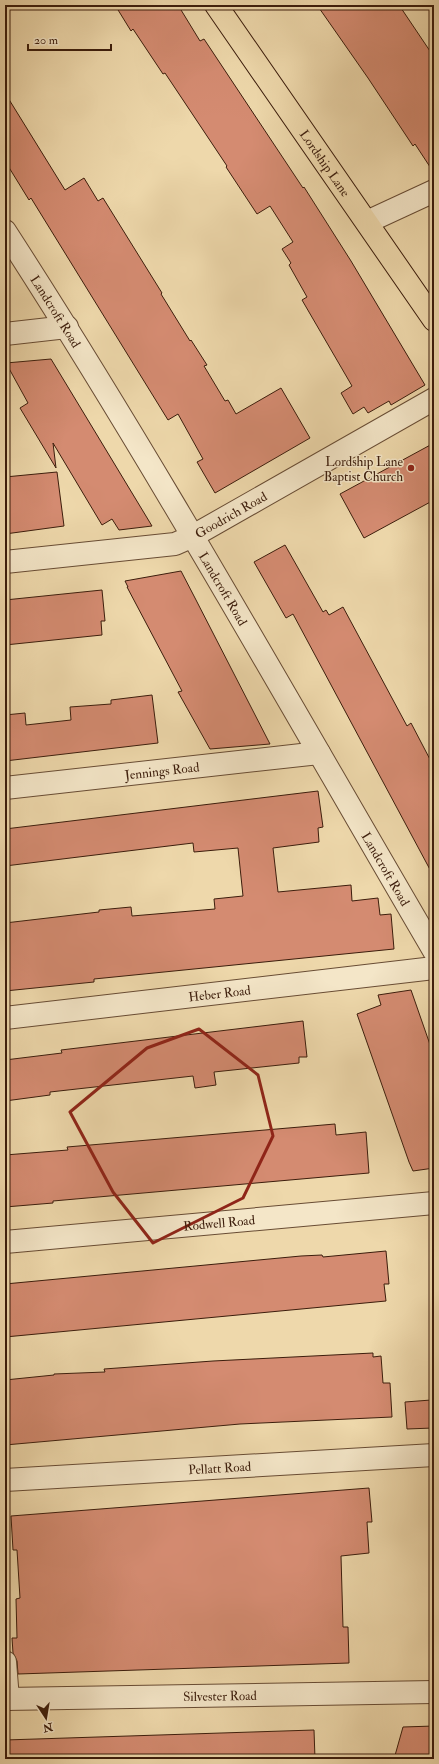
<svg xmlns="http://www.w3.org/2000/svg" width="439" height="1764" viewBox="0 0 439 1764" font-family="'IM FELL Double Pica',serif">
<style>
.building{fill:#d48b71;stroke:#3c1d0c}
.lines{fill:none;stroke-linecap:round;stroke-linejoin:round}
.street-casing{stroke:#684c34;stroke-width:24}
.primary-casing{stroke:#3c1d0c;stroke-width:24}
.street{stroke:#f4e6c8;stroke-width:22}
.primary{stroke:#eed8ab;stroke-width:22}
.marked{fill:none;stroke:#8f2418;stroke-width:3;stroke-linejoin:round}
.poi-dot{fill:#8f2418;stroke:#f4e6c8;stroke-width:1.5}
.labels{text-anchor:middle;stroke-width:3;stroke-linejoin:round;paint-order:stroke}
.street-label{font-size:13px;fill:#3c1d0c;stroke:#f4e6c8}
.poi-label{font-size:13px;fill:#3c1d0c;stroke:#f4e6c8;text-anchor:end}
</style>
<rect width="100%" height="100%" fill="#eed8ab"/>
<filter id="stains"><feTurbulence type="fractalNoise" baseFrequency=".005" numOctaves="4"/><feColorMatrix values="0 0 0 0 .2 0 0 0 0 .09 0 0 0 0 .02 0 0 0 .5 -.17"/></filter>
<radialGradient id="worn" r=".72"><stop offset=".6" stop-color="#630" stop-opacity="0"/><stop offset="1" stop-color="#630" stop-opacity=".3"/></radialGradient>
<g class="building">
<path d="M115 5H178L200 41 204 39 303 188 304 187 351 261 425 385 391 405 389 401 368 413 364 407 353 414 341 393 352 386 302 300 307 297 289 265 291 263 282 249 293 242 270 206 257 214 226 167 227 166 165 73 163 74 133 29 131 31Z"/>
<path d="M317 5H399L434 57V173L415 144 413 146 368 78Z"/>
<path d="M5 93 65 190 84 178 98 201 103 198 162 293 161 294 190 341 191 340 207 365 204 366 225 401 228 400 236 414 281 388 310 438 215 493 197 462 203 459 178 414 168 420 31 198 29 200 5 161Z"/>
<path d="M51 359 97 435 152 526 119 530 112 519 102 525 53 443 56 468 20 408 28 403 6 363Z"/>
<path d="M434 443V500L364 538 340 494Z"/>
<path d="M57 472 64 526 5 534V477Z"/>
<path d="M285 545 323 612 326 610 329 615 343 607 407 726 411 723 434 767V877L293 614 286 618 254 562Z"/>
<path d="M181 571 195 598 270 744 210 749 178 692 182 691 127 587H128L125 581Z"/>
<path d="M102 590 105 621H101L102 635 5 645V600Z"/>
<path d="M152 695 158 743 5 761V715L25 713 26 725 71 720 70 707 111 704V700Z"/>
<path d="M318 791 323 827 318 828 319 842 273 848 278 892 351 885 352 901 378 898 380 915 391 914 394 949 94 979V982L5 991V923L99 912V910L131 907 132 916 215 909 214 899 243 896 238 848 194 852 193 843 5 866V829Z"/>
<path d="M411 990 434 1056V1168L413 1171 409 1162 357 1014 381 1005 378 995Z"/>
<path d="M303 1021 307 1057H299V1063L214 1072 216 1085 195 1088 193 1076 50 1092V1095L5 1101V1060L62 1053 61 1050Z"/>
<path d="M335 1124 336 1135 366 1132 369 1173 53 1201V1203L5 1207V1155L68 1150 67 1147Z"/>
<path d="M386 1251 389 1284H384L386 1301 5 1337V1284L301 1256 322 1255 323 1257Z"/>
<path d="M373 1353V1357L381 1356 383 1383H390L392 1417 240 1424 5 1445V1380L54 1375V1374L105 1372 104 1369 213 1361Z"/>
<path d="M431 1400 433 1428 407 1429 405 1402Z"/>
<path d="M369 1488 372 1522H367L369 1553 341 1556 343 1627H348L349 1663 18 1674 17 1661 13 1653 12 1638H17L16 1599 20 1598 17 1550H13L11 1516Z"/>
<path d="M434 1726V1759H394L403 1727Z"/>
<path d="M314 1730 315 1759H5V1740Z"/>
</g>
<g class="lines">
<defs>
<g id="street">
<path d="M367 222 434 191"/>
<path id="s1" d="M5 231C157 466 293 710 434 951"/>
<path d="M5 334 67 327"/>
<path id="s2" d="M5 562 175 544 193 536 434 399"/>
<path id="s3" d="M5 788 319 753"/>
<path id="s4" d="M5 1018 434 968"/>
<path id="s5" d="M5 1242 434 1203"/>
<path id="s6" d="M5 1480 434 1455"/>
<path d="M5 1662 8 1699"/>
<path id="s7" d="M5 1699 434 1692"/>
</g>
<g id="primary">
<path id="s8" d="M216 5 434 320"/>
</g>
</defs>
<use href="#street" class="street-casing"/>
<use href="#primary" class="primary-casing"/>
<use href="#street" class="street"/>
<use href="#primary" class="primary"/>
</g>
<path class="marked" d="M199 1029 258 1075 273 1136 243 1198 153 1243 113 1192 70 1112 147 1048Z"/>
<circle class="poi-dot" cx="411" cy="468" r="4"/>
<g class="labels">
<g class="street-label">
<text dy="5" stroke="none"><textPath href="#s8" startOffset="192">Lordship Lane</textPath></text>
<text dy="5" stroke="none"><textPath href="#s1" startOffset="95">Landcroft Road</textPath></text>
<text dy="5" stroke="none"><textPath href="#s2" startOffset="234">Goodrich Road</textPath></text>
<text dy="5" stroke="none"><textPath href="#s1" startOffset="419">Landcroft Road</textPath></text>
<text dy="5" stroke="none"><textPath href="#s3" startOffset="158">Jennings Road</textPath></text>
<text dy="5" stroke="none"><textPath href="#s1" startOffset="743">Landcroft Road</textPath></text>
<text dy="5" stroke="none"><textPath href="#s4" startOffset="216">Heber Road</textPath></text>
<text dy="5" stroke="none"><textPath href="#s5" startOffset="215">Rodwell Road</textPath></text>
<text dy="5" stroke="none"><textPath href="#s6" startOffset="215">Pellatt Road</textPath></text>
<text dy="5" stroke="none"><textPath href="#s7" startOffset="215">Silvester Road</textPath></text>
</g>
<g class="poi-label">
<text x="403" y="466">Lordship Lane<tspan x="403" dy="15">Baptist Church</tspan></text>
</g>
</g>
<rect width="439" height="1764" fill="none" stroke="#eed8ab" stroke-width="20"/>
<rect x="6" y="6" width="427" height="1752" fill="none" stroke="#3c1d0c" stroke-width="2"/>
<rect x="10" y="10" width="419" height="1744" fill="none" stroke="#3c1d0c"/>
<g transform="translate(46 1718) rotate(168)" stroke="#f4e6c8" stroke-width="3" paint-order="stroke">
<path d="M0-3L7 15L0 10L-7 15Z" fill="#3c1d0c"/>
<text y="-6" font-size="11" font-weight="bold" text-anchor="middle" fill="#3c1d0c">N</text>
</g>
<path d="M28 44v6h83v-6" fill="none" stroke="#3c1d0c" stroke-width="2"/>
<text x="34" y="44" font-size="12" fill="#3c1d0c" stroke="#f4e6c8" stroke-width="3" paint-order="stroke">20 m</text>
<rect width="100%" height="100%" filter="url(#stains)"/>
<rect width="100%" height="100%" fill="url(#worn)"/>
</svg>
